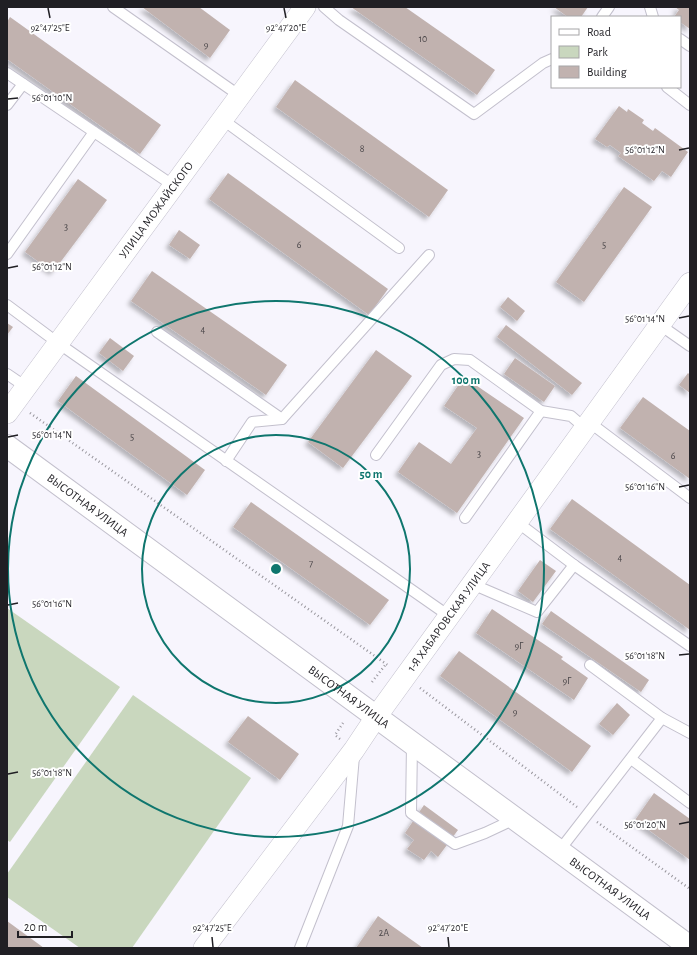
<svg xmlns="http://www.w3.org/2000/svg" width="697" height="955" viewBox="0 0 697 955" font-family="'Alegreya Sans',sans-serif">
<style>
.green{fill:#c9d7be}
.building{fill:#c1b2af;filter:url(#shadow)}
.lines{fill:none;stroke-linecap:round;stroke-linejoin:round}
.lane-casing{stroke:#c3c0cd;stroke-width:12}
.street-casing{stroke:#c3c0cd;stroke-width:22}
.primary-casing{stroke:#c3c0cd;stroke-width:24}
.path{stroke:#98969d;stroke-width:2.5;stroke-dasharray:1 3;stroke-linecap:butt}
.lane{stroke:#fff;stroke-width:10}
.street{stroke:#fff;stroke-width:21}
.primary{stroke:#fff;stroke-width:22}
.ticks{fill:none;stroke:#201f24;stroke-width:1.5}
.ring{fill:none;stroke:#0f766e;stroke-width:2}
.labels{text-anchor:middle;stroke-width:4;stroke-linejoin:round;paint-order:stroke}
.number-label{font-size:10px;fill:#484447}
.street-label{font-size:12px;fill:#201f24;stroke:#fff}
.ticks-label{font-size:10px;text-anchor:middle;fill:#201f24;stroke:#fff;stroke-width:4;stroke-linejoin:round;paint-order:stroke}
.centre{fill:#0f766e;stroke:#fff;stroke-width:2}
.ring-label{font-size:12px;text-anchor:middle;font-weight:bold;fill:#0f766e;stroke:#fff;stroke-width:4;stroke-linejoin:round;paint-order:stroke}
</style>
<defs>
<filter id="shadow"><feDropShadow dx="-3.5" dy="3.5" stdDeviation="2" flood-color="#0004"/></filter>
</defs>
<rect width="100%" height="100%" fill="#f7f5fd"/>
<g class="green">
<path d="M7 608 120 687 10 842 7 840Z"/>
<path d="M133 695 251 778 132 948H80L7 897V874Z"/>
</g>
<g class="building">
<path d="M142 7H199L230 30 210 58Z"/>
<path d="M351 7H405L495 70 477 95Z"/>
<path d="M554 7H588L581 17H568Z"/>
<path d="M675 7H690V29L680 22V17H674L679 10Z"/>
<path d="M10 17 161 125 140 154 7 59V22Z"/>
<path d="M295 80 448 190 429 217 276 107Z"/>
<path d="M619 106 627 112 628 109 644 120 642 123 653 131 655 128 688 152 671 177 662 171 654 181 618 156 621 153 610 145 607 147 595 139Z"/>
<path d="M228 173 388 289 369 315 209 199Z"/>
<path d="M78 179 107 200 53 272 25 252Z"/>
<path d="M624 187 652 207 584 302 556 282Z"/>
<path d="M179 230 200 245 190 259 169 245Z"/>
<path d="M152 271 287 365 266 395 131 301Z"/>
<path d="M508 297 525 311 517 321 500 307Z"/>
<path d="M7 323 13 327 7 335Z"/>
<path d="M506 325 582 383 572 395 497 337Z"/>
<path d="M110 338 134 356 123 371 99 353Z"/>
<path d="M376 350 412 376 343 468 308 442Z"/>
<path d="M515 358 555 386 544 402 504 374Z"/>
<path d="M688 373 690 375V393L679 385Z"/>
<path d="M76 376 205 470 187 495 58 401Z"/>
<path d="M464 377 524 418 457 513 398 472 419 442 451 464 477 428 444 406Z"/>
<path d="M643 397 690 431V479L620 428Z"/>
<path d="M572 499 690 585V630L550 529Z"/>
<path d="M251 502 389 600 370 625 233 527Z"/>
<path d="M540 560 556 571 533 602 518 591Z"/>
<path d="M492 609 563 657 561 659 588 678 574 700 476 633Z"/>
<path d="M551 611 649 680 641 692 542 624Z"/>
<path d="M459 651 591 746 572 772 440 676Z"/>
<path d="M617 703 630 715 613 735 599 724Z"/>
<path d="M248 716 299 754 280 780 228 742Z"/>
<path d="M654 793 690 819V860L635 820Z"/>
<path d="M424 805 458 830 438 857 431 851 424 860 407 849 414 840 405 833Z"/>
<path d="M378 916 423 948H356Z"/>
<path d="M7 921 44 948H7Z"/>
</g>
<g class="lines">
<defs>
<g id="lane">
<path d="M113 7 240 96"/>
<path d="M324 7 339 20 474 114 543 63 552 59"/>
<path d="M650 7 653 17"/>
<path d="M602 17 609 7"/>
<path d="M680 39 690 46"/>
<path d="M7 73 174 186"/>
<path d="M667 87 690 105"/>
<path d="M7 105 23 84"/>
<path d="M223 120 399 248"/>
<path d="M7 254 94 132"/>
<path d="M7 305 58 343 449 616"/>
<path d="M660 325 690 346"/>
<path d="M157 332 282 419"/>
<path d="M7 374 26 387"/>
<path d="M589 422 690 498"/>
<path d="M376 455 441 365 454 359 470 360 541 411 571 416 585 428"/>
<path d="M226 461 252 422 282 419 429 255"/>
<path d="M465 518 541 411"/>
<path d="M517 522 574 565 690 646"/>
<path d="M472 584 537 612 574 565"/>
<path d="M662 718 690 733"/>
<path d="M412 744 411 813 455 844 485 833 515 819"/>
<path d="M631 759 690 803"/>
<path d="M559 851 662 718 590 665"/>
<path d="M300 948 348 826 354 756"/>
</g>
<g id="street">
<path id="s1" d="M7 413 305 7"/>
<path id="s2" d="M204 948 354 750 376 717 690 283"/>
</g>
<g id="primary">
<path id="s3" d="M7 446 690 947"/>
</g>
</defs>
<use href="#lane" class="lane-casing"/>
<use href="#street" class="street-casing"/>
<use href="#primary" class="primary-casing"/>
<g class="path">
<path d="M30 413 389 666"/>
<path d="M372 682 386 664"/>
<path d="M420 688 577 807"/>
<path d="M340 739 335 735 343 723"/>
<path d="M597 822 690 889"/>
</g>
<use href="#lane" class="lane"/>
<use href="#street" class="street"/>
<use href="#primary" class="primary"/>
</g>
<path class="ticks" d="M48 8 50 18M284 8 286 18M8 99 18 98M679 150 689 148M8 268 18 266M679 318 689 316M8 437 18 435M679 487 689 485M8 605 18 603M679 655 689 654M8 774 18 772M679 824 689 822M212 937 213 947M448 937 449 947"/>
<g class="ring">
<circle cx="276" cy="569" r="134"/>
<circle cx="276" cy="569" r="268"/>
</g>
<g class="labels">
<g class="number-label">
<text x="423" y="42">10</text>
<text x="206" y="48">9</text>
<text x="362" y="152">8</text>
<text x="66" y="230">3</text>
<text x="299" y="248">6</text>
<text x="604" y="248">5</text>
<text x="203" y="333">4</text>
<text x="132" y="440">5</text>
<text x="479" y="457">3</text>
<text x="673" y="459">6</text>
<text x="620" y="561">4</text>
<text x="311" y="567">7</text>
<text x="519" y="649">9Г</text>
<text x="567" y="684">9Г</text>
<text x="515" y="715">9</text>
<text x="384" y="936">2А</text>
</g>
<g class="street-label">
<text dy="4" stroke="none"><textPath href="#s1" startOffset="252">УЛИЦА МОЖАЙСКОГО</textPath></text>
<text dy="4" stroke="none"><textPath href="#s3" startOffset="100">ВЫСОТНАЯ УЛИЦА</textPath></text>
<text dy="4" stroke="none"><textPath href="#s2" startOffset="412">1-Я ХАБАРОВСКАЯ УЛИЦА</textPath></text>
<text dy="4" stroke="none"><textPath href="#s3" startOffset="424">ВЫСОТНАЯ УЛИЦА</textPath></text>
<text dy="4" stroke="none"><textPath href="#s3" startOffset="748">ВЫСОТНАЯ УЛИЦА</textPath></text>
</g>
</g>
<g class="ticks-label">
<text x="50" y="31">92°47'25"E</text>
<text x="286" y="31">92°47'20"E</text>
<text x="52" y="101">56°01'10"N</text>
<text x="645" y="153">56°01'12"N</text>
<text x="52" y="270">56°01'12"N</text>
<text x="645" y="322">56°01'14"N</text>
<text x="52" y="438">56°01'14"N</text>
<text x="645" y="490">56°01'16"N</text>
<text x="52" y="607">56°01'16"N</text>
<text x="645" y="659">56°01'18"N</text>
<text x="52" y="776">56°01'18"N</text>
<text x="645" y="828">56°01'20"N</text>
<text x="212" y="931">92°47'25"E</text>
<text x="448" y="931">92°47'20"E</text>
</g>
<circle cx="276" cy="569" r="6" class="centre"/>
<g class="ring-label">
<text x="466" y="384">100 m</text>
<text x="371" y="478">50 m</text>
</g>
<rect width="697" height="955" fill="none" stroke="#201f24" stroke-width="16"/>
<rect x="551" y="16" width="130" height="72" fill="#ffffff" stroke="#a6a5a7"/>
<rect x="559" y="29" width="20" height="6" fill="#ffffff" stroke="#a6a5a7"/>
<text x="587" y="36" font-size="12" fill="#201f24">Road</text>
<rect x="559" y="46" width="20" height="12" fill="#c9d7be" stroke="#a6a5a7"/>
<text x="587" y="56" font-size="12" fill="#201f24">Park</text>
<rect x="559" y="66" width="20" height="12" fill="#c1b2af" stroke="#a6a5a7"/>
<text x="587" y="76" font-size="12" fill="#201f24">Building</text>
<path d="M18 931v6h54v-6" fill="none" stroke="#201f24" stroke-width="2"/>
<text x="24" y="931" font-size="12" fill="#201f24" stroke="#ffffff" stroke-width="3" paint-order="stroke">20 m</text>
</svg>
